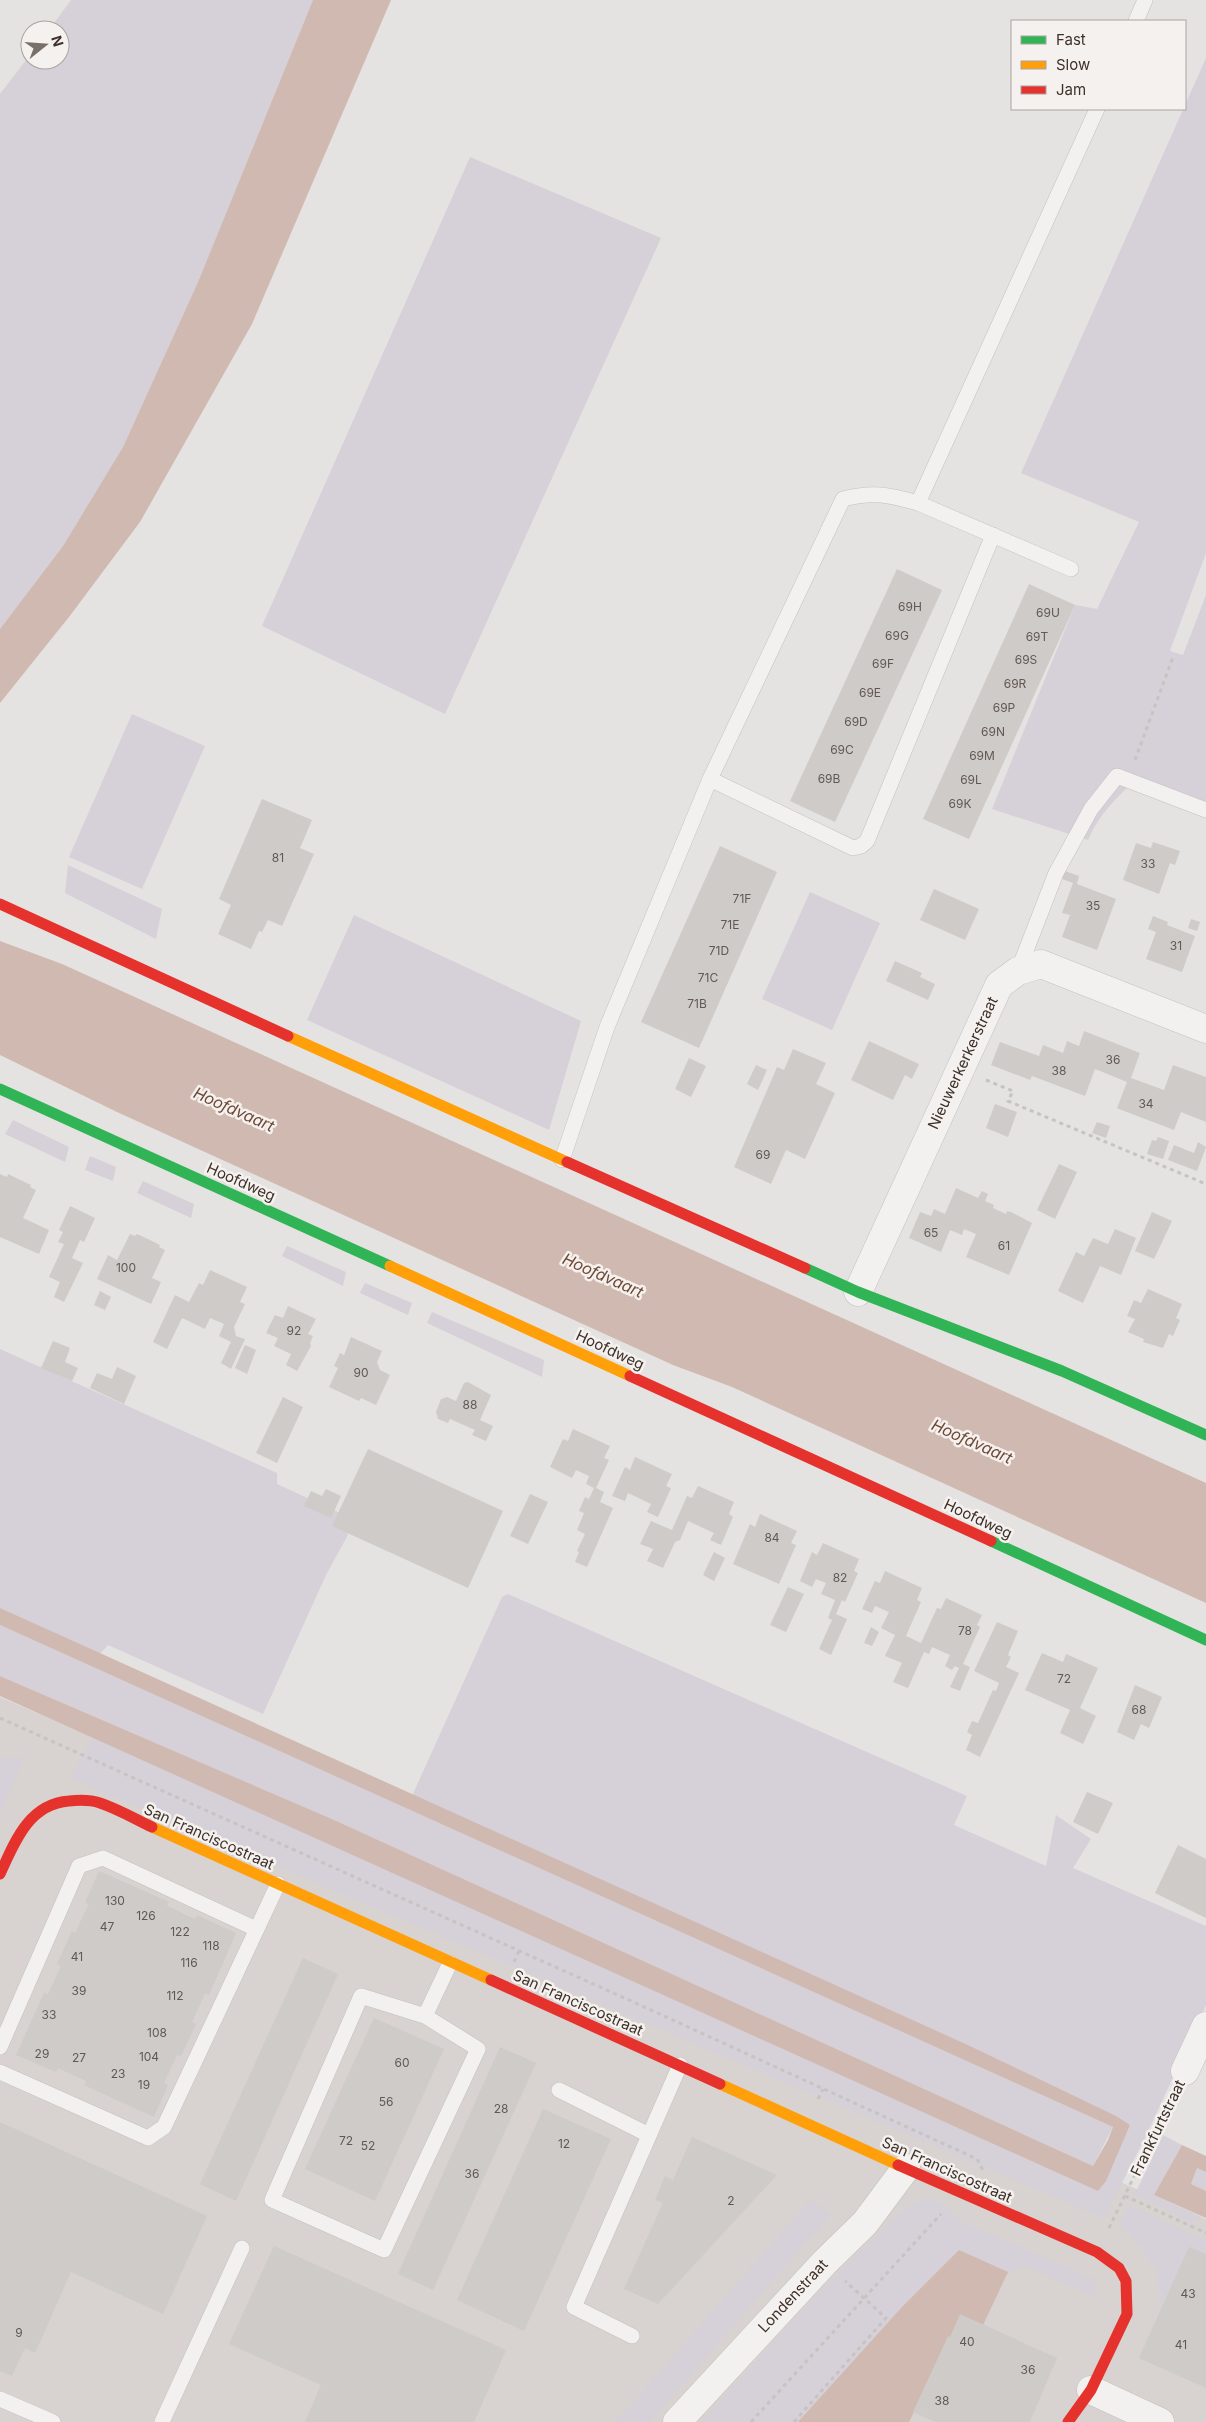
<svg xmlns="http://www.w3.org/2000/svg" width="1206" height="2422" viewBox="0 0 1206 2422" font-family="Inter,sans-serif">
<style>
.built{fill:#d8d2d0}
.green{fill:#d6d0d8}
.water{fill:#cfb9b1}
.building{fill:#cecbc9}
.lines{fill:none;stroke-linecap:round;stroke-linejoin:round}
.lane-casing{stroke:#c3c1bf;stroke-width:16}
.street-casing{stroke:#c3c1bf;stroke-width:29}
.path{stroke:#c6c4c2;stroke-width:3;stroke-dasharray:4 4;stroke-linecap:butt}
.lane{stroke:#f3f1f0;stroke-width:15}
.street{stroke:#f3f1f0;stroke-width:28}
.fast{stroke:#30b455;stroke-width:11}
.slow{stroke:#ff9f0a;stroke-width:11}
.jam{stroke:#e5322d;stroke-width:11}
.labels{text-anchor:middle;stroke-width:5;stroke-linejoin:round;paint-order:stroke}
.number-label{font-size:12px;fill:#625852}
.street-label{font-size:15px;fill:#3d3129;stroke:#f5f1ef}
.water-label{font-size:16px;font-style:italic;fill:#6e4736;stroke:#f5f1ef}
</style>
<rect width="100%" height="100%" fill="#e5e3e1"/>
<path class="built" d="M0 1697 1206 2219V2422H0Z"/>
<g class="green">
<path d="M71 0H313L198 282 123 447 63 546 0 629V94L30 55V60H60V30H49Z"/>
<path d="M1206 58V553L1170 651 1183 655 1206 595V804L1138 778C1117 797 1099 814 1088 840L992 809 1075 605 1097 609 1139 522 1021 473Z"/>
<path d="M470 157 661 238 445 714 262 626Z"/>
<path d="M132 714 205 746 142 889 69 857Z"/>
<path d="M68 865 162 909 156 939 65 893Z"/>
<path d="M810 892 880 923 832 1030 762 999Z"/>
<path d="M354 915 581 1021 549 1130 307 1020Z"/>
<path d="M13 1120 69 1147 65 1162 5 1134Z"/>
<path d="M90 1156 116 1167 113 1181 85 1170Z"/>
<path d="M143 1181 194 1204 191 1218 137 1193Z"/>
<path d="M287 1246 346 1272 343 1286 282 1256Z"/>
<path d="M365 1283 412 1303 408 1315 360 1293Z"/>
<path d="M432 1312 544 1360 542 1377 427 1323Z"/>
<path d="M0 1349 277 1473V1484L340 1513 348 1535 327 1573 263 1714 108 1645 100 1654 0 1608Z"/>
<path d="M508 1594 967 1796 954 1825 1046 1866 1056 1815 1091 1839 1073 1868 1206 1926V2005L1147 2134 1104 2218 70 1778 92 1737 1098 2191 1130 2125 968 2045 412 1796 502 1597Z"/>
<path d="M0 1625 1113 2127 1093 2166 332 1819 0 1676Z"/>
<path d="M1 1757 23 1759 0 1814V1759Z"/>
<path d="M1163 2135 1182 2145 1154 2195 1202 2217 1194 2223 1135 2194Z"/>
<path d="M1197 2168 1206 2172V2191L1191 2184Z"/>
<path d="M810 2200 831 2214 650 2422H616Z"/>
<path d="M920 2200H937L960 2221 1094 2279 1097 2298 1025 2266 1008 2272 959 2250 902 2307 798 2422H701L820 2291 904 2210Z"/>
<path d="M1129 2205 1206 2241V2254L1189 2247 1161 2310 1157 2272 1141 2246 1119 2225Z"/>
</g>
<g class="water">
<path d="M313 0H391L252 324 140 522 69 617 0 703V629L63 546 123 447 198 282Z"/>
<path d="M0 941 62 964 1206 1483V1603L732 1387 673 1365 117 1112 0 1055Z"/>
<path d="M0 1608 968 2045 1116 2116 1130 2125 1106 2181 1098 2191 0 1696V1676L332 1819 1093 2166 1108 2140 1113 2127 0 1625Z"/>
<path d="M1182 2145 1206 2156V2172L1197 2168 1191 2184 1206 2191V2218L1154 2195Z"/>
<path d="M959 2250 1008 2272 982 2327 961 2317 909 2422H798L902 2307Z"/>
</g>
<g class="building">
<path d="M897 569 942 590 835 822 790 801Z"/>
<path d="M1029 584 1075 605 969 839 923 819Z"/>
<path d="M262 799 312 820 300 848 314 854 282 926 268 920 262 932 259 931 251 949 218 934 231 905 219 899Z"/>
<path d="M1153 842 1180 851 1175 865 1170 863 1159 894 1123 880 1136 843 1151 848Z"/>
<path d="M720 846 777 872 699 1048 641 1022Z"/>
<path d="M1065 871 1079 876 1077 884 1116 899 1097 950 1062 937 1070 915 1062 913 1073 883 1062 879Z"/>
<path d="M934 889 979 909 965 940 920 920Z"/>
<path d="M1153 916 1168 922 1167 925 1195 936 1182 972 1146 959 1156 932 1148 929Z"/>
<path d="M1191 919 1200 922 1197 931 1188 928Z"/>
<path d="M895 961 922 973 920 977 935 984 928 1000 886 981Z"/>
<path d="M1084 1031 1140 1053 1131 1078 1164 1090 1173 1065 1206 1077V1122L1181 1112 1174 1130 1119 1109 1117 1108 1127 1082 1095 1069 1085 1096 1032 1076 1030 1080 991 1065 1000 1042 1039 1056 1043 1045 1063 1053 1067 1041 1079 1046Z"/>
<path d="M869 1041 919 1064 912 1079 905 1075 893 1100 851 1080Z"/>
<path d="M793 1049 826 1063 816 1084 835 1093 805 1159 786 1150 771 1184 734 1167 777 1067 784 1070Z"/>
<path d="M689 1058 706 1066 691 1097 675 1089Z"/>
<path d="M756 1065 767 1070 758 1090 747 1084Z"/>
<path d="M995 1104 1017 1112 1008 1137 986 1128Z"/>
<path d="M1097 1122 1110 1126 1106 1138 1092 1133Z"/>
<path d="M1158 1137 1169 1141 1163 1159 1147 1154 1152 1140 1156 1141Z"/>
<path d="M1198 1142 1206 1147 1197 1171 1168 1160 1174 1145 1194 1153Z"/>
<path d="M1059 1164 1077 1172 1055 1219 1037 1210Z"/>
<path d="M0 1174 7 1177 8 1174 31 1185 30 1187 36 1190 23 1218 49 1230 39 1254 0 1237Z"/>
<path d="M956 1188 978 1198 982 1191 988 1194 985 1201 994 1205 993 1208 1006 1214 1007 1211 1011 1212 1032 1223 1009 1275 966 1257 976 1234 964 1229 962 1235 950 1230 941 1252 909 1238 920 1212 931 1216 934 1209 945 1214Z"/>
<path d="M70 1206 95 1218 84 1242 80 1240 72 1258 83 1263 64 1302 54 1297 60 1282 49 1277 64 1244 58 1242 63 1232 59 1230Z"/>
<path d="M1152 1212 1172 1221 1154 1259 1135 1251Z"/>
<path d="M1115 1229 1136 1238 1121 1275 1100 1266 1083 1303 1058 1291 1076 1252 1084 1256 1093 1238 1108 1244Z"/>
<path d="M130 1234 135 1236 137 1234 148 1239 160 1245 159 1247 165 1250 152 1278 161 1282 151 1304 97 1279 108 1255 117 1260Z"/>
<path d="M210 1270 247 1287 240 1302 245 1304 234 1327 236 1336 245 1339 231 1369 221 1363 231 1342 219 1336 224 1324 210 1318 205 1329 182 1318 167 1349 153 1342 175 1295 189 1302 199 1283 203 1285Z"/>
<path d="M1148 1289 1182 1304 1176 1318 1180 1320 1173 1336 1169 1334 1163 1348 1143 1342 1144 1339 1128 1332 1135 1319 1127 1316 1134 1300 1141 1303Z"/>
<path d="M100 1291 111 1297 105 1310 94 1305Z"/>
<path d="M288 1306 316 1319 308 1334 313 1336 310 1343 311 1346 297 1371 286 1365 291 1354 274 1346 278 1338 266 1333 275 1315 283 1318Z"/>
<path d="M351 1337 382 1351 377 1362 380 1370 390 1375 376 1405 361 1398 359 1401 329 1387 338 1368 334 1366 340 1353 344 1355Z"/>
<path d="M53 1341 70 1348 65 1362 78 1368 72 1381 41 1368Z"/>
<path d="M245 1345 256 1350 247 1374 235 1368Z"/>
<path d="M117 1367 136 1376 124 1404 90 1388 97 1373 112 1379Z"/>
<path d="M468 1382 491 1395 480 1420 493 1426 486 1441 472 1435 475 1430 450 1419 448 1423 438 1419 436 1412 441 1399 447 1397 456 1401 464 1383Z"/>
<path d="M283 1397 303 1407 277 1463 256 1453Z"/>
<path d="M573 1429 610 1446 604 1458 609 1460 596 1488 604 1492 600 1502 613 1508 587 1567 575 1562 579 1552 577 1551 585 1534 577 1530 584 1513 579 1511 585 1497 589 1499 594 1488 586 1484 589 1476 576 1470 572 1478 550 1467 563 1439 568 1441Z"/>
<path d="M368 1449 503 1511 468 1588 332 1526Z"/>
<path d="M635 1457 672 1474 666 1486 671 1488 658 1517 647 1512 651 1504 628 1493 625 1501 612 1496 625 1467 630 1470Z"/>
<path d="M698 1486 734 1502 729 1514 733 1517 721 1545 710 1540 714 1533 688 1521 680 1540 675 1542 663 1568 647 1561 653 1549 640 1544 651 1521 672 1530 687 1496 692 1498Z"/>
<path d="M326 1489 341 1496 331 1518 304 1506 311 1491 322 1496Z"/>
<path d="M530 1494 548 1502 528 1544 510 1536Z"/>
<path d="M760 1514 797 1531 791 1543 796 1545 779 1584 733 1564 750 1524 755 1527Z"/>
<path d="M823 1543 859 1559 854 1571 858 1573 845 1602 842 1600 836 1614 847 1619 831 1655 819 1649 832 1620 828 1618 835 1600 821 1594 826 1583 816 1579 812 1587 800 1581 812 1552 817 1555Z"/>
<path d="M714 1552 725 1558 714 1581 703 1575Z"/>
<path d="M885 1571 922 1588 917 1600 921 1602 906 1636 921 1643 937 1608 941 1609 946 1598 982 1615 977 1625 980 1627 963 1664 970 1667 960 1691 950 1687 959 1668 955 1666 952 1670 945 1666 950 1655 932 1647 929 1654 924 1652 908 1688 893 1682 902 1663 885 1656 895 1635 881 1628 889 1612 875 1606 872 1613 862 1609 875 1581 880 1583Z"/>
<path d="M788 1587 804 1594 786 1632 770 1625Z"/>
<path d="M997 1622 1018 1631 1008 1655 1011 1657 1006 1667 1019 1673 980 1757 966 1750 972 1735 967 1732 972 1721 978 1723 993 1690 996 1691 999 1683 974 1671Z"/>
<path d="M871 1627 879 1632 872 1646 864 1643Z"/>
<path d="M1042 1653 1063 1662 1066 1654 1098 1668 1080 1708 1096 1716 1083 1744 1060 1733 1070 1710 1025 1690Z"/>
<path d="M1135 1685 1162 1697 1149 1728 1141 1724 1134 1740 1117 1732Z"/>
<path d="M1087 1792 1113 1803 1098 1834 1073 1822Z"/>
<path d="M1178 1845 1206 1859V1918L1155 1893Z"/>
<path d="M99 1871 169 1902 167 1906 195 1919 197 1915 236 1933 209 1995 205 1993 192 2022 196 2024 181 2056 177 2055 164 2083 168 2085 154 2117 84 2085 86 2081 58 2068 56 2072 16 2055 44 1993 48 1994 61 1966 57 1964 72 1931 75 1933 89 1904 85 1903Z"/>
<path d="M303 1958 338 1974 236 2201 200 2184Z"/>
<path d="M374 2018 444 2049 375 2201 305 2169Z"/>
<path d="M500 2047 536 2063 433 2290 398 2274Z"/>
<path d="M543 2109 611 2139 524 2331 457 2300Z"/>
<path d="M0 2122 207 2216 163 2314 71 2272 35 2353 25 2348 12 2376 0 2371Z"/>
<path d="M692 2137 777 2175 658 2304 624 2289 663 2203 655 2200 665 2176 673 2180Z"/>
<path d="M274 2246 506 2350 474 2422H305L321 2385 229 2344Z"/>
<path d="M1189 2247 1206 2254V2388L1139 2358Z"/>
<path d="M960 2314 1057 2358 1030 2422H936L913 2412 948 2336 950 2337Z"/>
</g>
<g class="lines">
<defs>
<g id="lane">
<path d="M1136 21 1145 0"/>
<path d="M918 503 1071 569"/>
<path d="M710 779 853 848 861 846 867 841 993 535"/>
<path d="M1018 971 1056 873 1091 809 1117 776 1206 810"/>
<path d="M562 1160 607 1027 710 779 843 499C873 491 889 495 918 503L1097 109"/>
<path d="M425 2016 361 1996 272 2200 384 2250 478 2049 425 2016 450 1963"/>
<path d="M0 2047 79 1866 103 1858 256 1929"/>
<path d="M0 2072 148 2138 164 2127 278 1884"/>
<path d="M559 2090 649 2135"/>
<path d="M632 2336 574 2307 680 2065"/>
<path d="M0 2399 53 2422"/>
<path d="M162 2422 242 2248"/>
</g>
<g id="street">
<path d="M858 1292 999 985 1018 971 1041 964 1206 1029"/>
<path d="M1185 2071 1206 2026"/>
<path d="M1091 2390 1160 2422"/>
<path d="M677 2422 825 2262 865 2223 906 2168"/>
</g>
</defs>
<use href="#lane" class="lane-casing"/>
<use href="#street" class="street-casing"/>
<g class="path">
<path d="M1135 760 1173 657"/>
<path d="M986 1080 1013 1091 1008 1101 1206 1184"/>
<path d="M0 1718 629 2000 977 2159 984 2172"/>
<path d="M514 1962 519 1951"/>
<path d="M818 2099 823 2089"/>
<path d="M1125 2196 1206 2233"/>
<path d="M1109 2228 1173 2096"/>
<path d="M751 2422 941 2214"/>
<path d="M794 2422 886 2318 845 2281"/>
</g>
<use href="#lane" class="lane"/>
<use href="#street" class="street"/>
<g class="fast">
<path d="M0 1089 390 1266"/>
<path d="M805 1268 858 1292 1062 1371 1206 1435"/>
<path d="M991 1541 1206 1640"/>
</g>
<g class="slow">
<path d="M288 1036 567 1162"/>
<path d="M390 1266 630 1376"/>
<path d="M152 1827 491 1980"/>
<path d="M720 2084 898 2165"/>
</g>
<g class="jam">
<path d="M0 904 288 1036"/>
<path d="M567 1162 805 1268"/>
<path d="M630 1376 991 1541"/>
<path d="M0 1874C15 1841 29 1804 69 1801 79 1800 91 1800 100 1803 118 1809 135 1819 152 1827"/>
<path d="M491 1980 720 2084"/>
<path d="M898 2165 1097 2252 1119 2268 1126 2281 1127 2314 1091 2390 1068 2422"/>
</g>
</g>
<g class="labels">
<g class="number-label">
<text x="910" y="611">69H</text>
<text x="1048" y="617">69U</text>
<text x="897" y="640">69G</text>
<text x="1037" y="641">69T</text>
<text x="1026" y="664">69S</text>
<text x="883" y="668">69F</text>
<text x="1015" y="688">69R</text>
<text x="870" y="697">69E</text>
<text x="1004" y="712">69P</text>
<text x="856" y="726">69D</text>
<text x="993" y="736">69N</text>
<text x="842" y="754">69C</text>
<text x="982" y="760">69M</text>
<text x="829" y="783">69B</text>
<text x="971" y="784">69L</text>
<text x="960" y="808">69K</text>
<text x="278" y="862">81</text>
<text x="1148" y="868">33</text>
<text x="742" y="903">71F</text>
<text x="1093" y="910">35</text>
<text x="730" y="929">71E</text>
<text x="1176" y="950">31</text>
<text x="719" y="955">71D</text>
<text x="708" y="982">71C</text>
<text x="697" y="1008">71B</text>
<text x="1113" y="1064">36</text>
<text x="1059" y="1075">38</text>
<text x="1146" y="1108">34</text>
<text x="763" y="1159">69</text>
<text x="931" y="1237">65</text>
<text x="1004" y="1250">61</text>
<text x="126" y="1272">100</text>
<text x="294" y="1335">92</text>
<text x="361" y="1377">90</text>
<text x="470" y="1409">88</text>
<text x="772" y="1542">84</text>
<text x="840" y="1582">82</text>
<text x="965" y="1635">78</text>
<text x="1064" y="1683">72</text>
<text x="1139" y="1714">68</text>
<text x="115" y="1905">130</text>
<text x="146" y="1920">126</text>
<text x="107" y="1931">47</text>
<text x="180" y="1936">122</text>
<text x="211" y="1950">118</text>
<text x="77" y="1961">41</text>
<text x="189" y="1967">116</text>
<text x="79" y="1995">39</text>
<text x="175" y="2000">112</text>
<text x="49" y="2019">33</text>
<text x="157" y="2037">108</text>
<text x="42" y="2058">29</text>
<text x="149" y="2061">104</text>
<text x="79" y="2062">27</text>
<text x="402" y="2067">60</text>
<text x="118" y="2078">23</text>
<text x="144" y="2089">19</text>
<text x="386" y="2106">56</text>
<text x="501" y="2113">28</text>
<text x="346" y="2145">72</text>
<text x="564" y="2148">12</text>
<text x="368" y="2150">52</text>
<text x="472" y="2178">36</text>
<text x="731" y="2205">2</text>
<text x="1188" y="2298">43</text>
<text x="19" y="2337">9</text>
<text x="967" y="2346">40</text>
<text x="1181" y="2349">41</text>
<text x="1028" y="2374">36</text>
<text x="942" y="2405">38</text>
</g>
<g class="street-label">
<text transform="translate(963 1063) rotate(-65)" y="5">Nieuwerkerkerstraat</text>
<text transform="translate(241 1182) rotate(24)" y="5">Hoofdweg</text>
<text transform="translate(610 1350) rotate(25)" y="5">Hoofdweg</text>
<text transform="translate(978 1519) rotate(25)" y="5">Hoofdweg</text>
<text transform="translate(209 1837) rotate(24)" y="5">San Franciscostraat</text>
<text transform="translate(578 2003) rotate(24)" y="5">San Franciscostraat</text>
<text transform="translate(1158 2128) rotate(-64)" y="5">Frankfurtstraat</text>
<text transform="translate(947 2170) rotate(24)" y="5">San Franciscostraat</text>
<text transform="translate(793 2296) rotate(-47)" y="5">Londenstraat</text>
</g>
<g class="water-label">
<text transform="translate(234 1109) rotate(24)" y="6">Hoofdvaart</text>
<text transform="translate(603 1275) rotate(24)" y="6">Hoofdvaart</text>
<text transform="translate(972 1441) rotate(24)" y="6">Hoofdvaart</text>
</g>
</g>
<rect x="1011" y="20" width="175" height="90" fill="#f5f1ef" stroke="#aba4a0"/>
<rect x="1021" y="36" width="25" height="8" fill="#30b455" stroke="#aba4a0"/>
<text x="1056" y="45" font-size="15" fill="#3d3129">Fast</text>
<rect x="1021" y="61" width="25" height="8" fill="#ff9f0a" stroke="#aba4a0"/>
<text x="1056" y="70" font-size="15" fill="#3d3129">Slow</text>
<rect x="1021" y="86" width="25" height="8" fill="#e5322d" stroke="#aba4a0"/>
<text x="1056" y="95" font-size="15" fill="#3d3129">Jam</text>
<g transform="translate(45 45) rotate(73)"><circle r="24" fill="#f5f1ef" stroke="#aba4a0"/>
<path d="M0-4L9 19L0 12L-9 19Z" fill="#786f69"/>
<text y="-8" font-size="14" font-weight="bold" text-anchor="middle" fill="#3d3129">N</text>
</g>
</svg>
